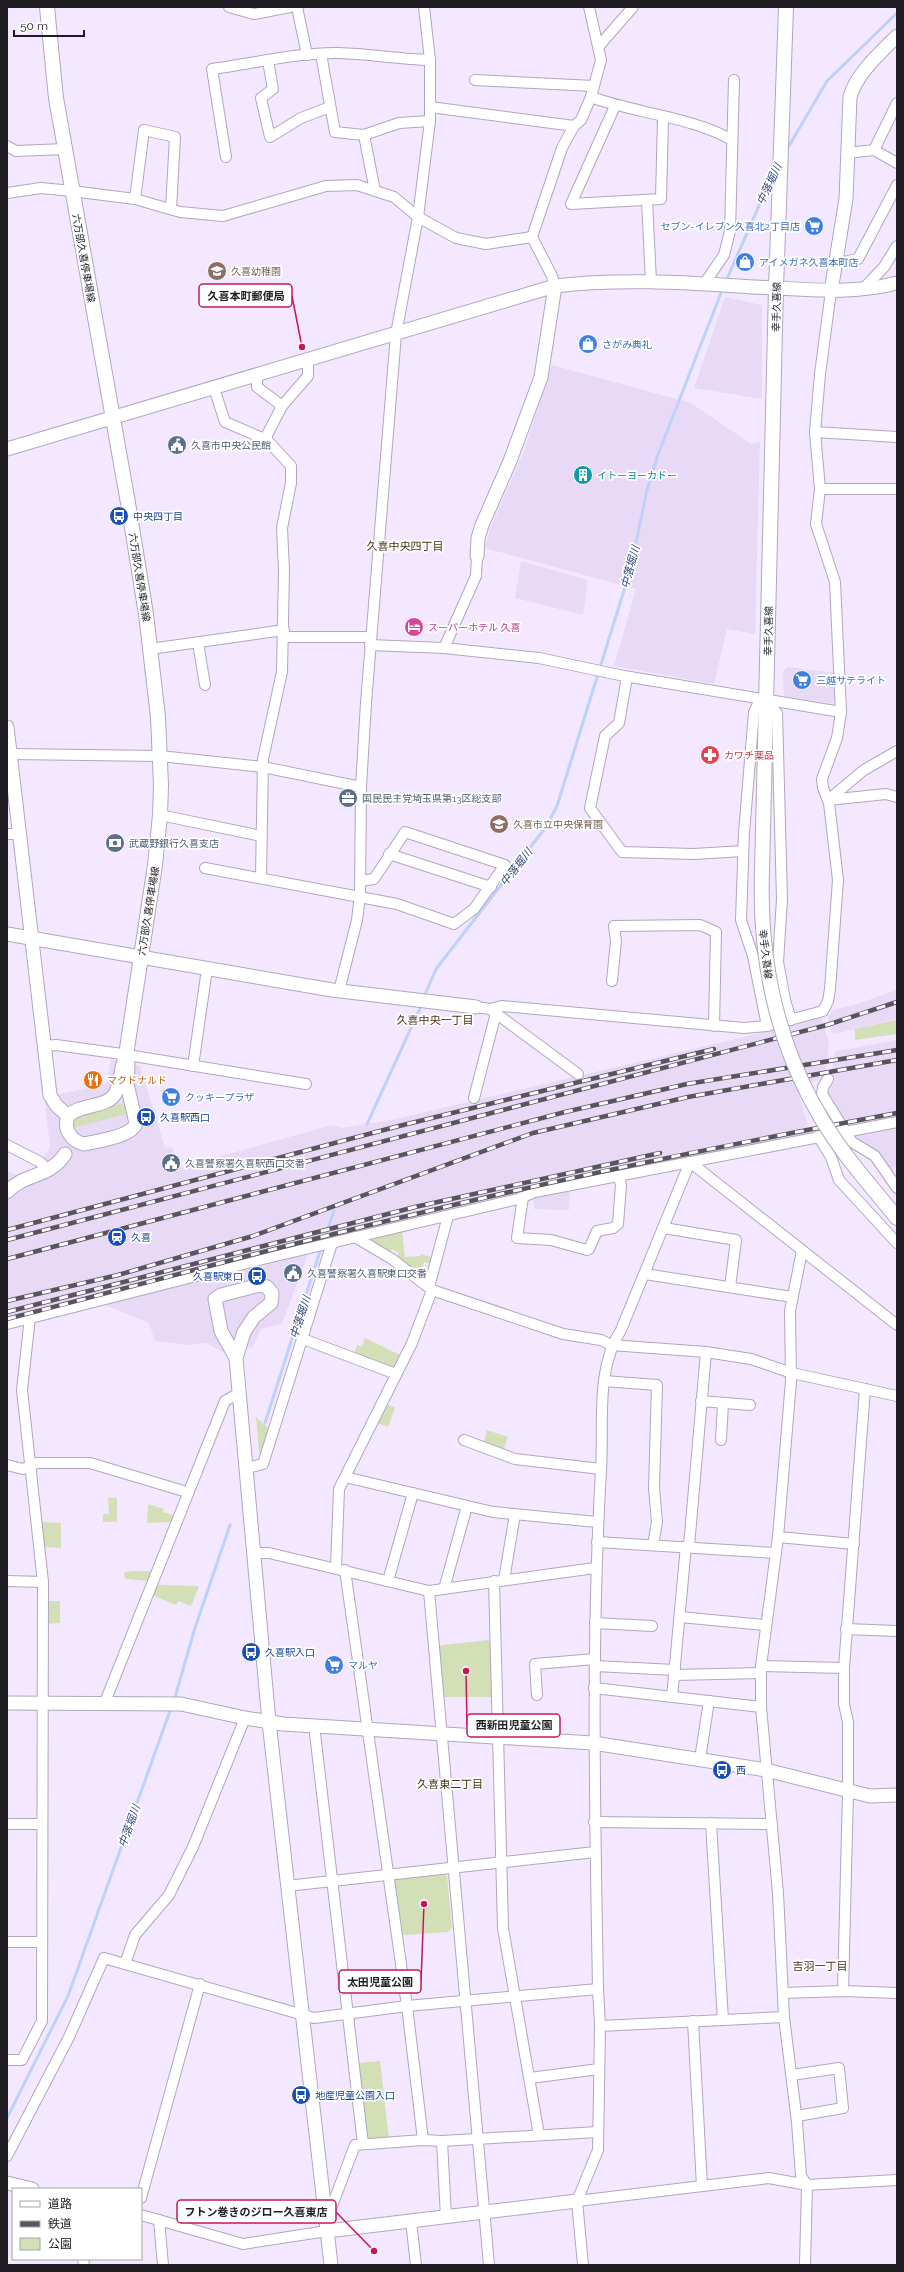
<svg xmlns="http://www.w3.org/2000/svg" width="904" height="2272" viewBox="0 0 904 2272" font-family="Raleway,'Noto Sans JP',sans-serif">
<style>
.built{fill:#e8daf7}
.green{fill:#d3dfb6}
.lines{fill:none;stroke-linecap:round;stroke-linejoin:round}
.stream{stroke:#bdd1f9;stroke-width:3}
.minor-casing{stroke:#b1a7bc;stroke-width:12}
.tertiary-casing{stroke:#b1a7bc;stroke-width:15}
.secondary-casing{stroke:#b1a7bc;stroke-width:16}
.minor{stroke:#fff;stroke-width:10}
.tertiary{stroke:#fff;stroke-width:13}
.secondary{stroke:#fff;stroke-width:14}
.rail-casing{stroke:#59545f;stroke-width:4.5}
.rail{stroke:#fff;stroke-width:3;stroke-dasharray:9;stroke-linecap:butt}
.secondary-bridge-casing{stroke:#b1a7bc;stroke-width:16;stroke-linecap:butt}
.secondary-bridge{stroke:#fff;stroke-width:14}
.labels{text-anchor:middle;stroke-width:3.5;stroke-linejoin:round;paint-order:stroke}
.shop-label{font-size:10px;fill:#366cbe;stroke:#fff;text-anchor:start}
.street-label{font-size:10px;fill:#1f1c23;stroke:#fff}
.education-label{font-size:10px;fill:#785e54;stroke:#fff;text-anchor:start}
.service-label{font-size:10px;fill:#4e5e75;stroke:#fff;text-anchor:start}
.culture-label{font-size:10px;fill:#0d838f;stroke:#fff;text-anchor:start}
.transit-label{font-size:10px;fill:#164399;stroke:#fff;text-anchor:start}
.hotel-label{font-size:10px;fill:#b23c85;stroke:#fff;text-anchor:start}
.health-label{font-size:10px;fill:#be3a42;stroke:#fff;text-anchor:start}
.food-label{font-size:10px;fill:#c56008;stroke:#fff;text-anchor:start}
.water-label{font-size:11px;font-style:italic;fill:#32497b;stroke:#fff}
.neighbourhood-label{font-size:11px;fill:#4e3213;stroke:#fff}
.leader{fill:none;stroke:#c2185b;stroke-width:1.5}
.callout-dot{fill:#c2185b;stroke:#fff;stroke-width:1.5}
.callout{fill:#fff;stroke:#c2185b;stroke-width:1.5}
.callout-label{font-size:11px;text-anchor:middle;font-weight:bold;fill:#1f1c23}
</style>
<rect width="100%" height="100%" fill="#f3e8ff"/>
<g class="built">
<path d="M725 297 762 305V399L694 388Z"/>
<path d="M552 365 691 403 751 444 760 442 755 634 727 629 714 684 614 666 636 589 485 548 490 529 524 451Z"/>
<path d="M521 561 588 580 583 615 515 598Z"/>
<path d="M787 667 839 673V704L784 697 783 672Z"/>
<path d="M897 990V1019L834 1034 832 1033 827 1015H830L832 1010 854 1005Z"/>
<path d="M821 1016 829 1043 825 1079 796 1085 810 1133 689 1157 680 1150 675 1156 679 1159 520 1194 7 1321V1172L16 1174 37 1169 50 1147 45 1103 55 1095 103 1085 107 1082 111 1059 131 1067 134 1064 140 1066 165 1148 172 1147 178 1168 332 1125 342 1128 396 1119 765 1032Z"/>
<path d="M897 1040V1117L847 1126 827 1095 828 1089 834 1082V1077L831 1078 834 1054 836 1051Z"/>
<path d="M897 1126V1167L888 1170 852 1135Z"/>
<path d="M570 1191 569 1210 534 1209V1197Z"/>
<path d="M308 1254 282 1324 261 1329 252 1348 223 1352 206 1343 189 1345 155 1341 149 1323 102 1304 200 1279 215 1278Z"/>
</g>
<g class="green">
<path d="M896 1020 897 1034 855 1040V1029Z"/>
<path d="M120 1104 126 1106 130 1113 72 1128 71 1122 83 1112Z"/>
<path d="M402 1231 405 1257 420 1256 421 1254 434 1258 432 1264 424 1262 421 1274 396 1258 399 1253 392 1249 389 1253 367 1239Z"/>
<path d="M365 1338 402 1356 395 1371 353 1356 357 1345 362 1347Z"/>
<path d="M387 1404 395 1408 388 1427 377 1423 382 1409Z"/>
<path d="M256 1417 271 1431 260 1462Z"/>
<path d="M487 1430 508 1437 503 1451 483 1445Z"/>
<path d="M108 1498H117V1522H103V1514H109Z"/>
<path d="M148 1504 164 1509 163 1512 173 1515 171 1522 147 1523Z"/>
<path d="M39 1522 61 1523V1548L43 1547Z"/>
<path d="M136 1571H152L148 1581 125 1579 124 1572Z"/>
<path d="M156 1585 199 1586 191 1606 178 1601 176 1605 152 1595Z"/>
<path d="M46 1601H60V1623L46 1624Z"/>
<path d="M488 1640 491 1644 494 1695 490 1697H445L442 1695 438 1648 441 1645Z"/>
<path d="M444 1873 447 1876 452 1928 448 1932 405 1935 401 1933 394 1880 398 1877Z"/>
<path d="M380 2061 389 2139 367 2140 357 2063Z"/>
</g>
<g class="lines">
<g class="stream">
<path d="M786 151 827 81 897 13"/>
<path d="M726 281 775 169"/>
<path d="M424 997 436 969 546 827 557 806 630 571 647 490 657 457 723 288"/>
<path d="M367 1124 422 1004"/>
<path d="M323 1243 334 1211"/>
<path d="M265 1423 321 1248"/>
<path d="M174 1701 194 1631 230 1525"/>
<path d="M7 2118 68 1996 171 1708"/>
</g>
<defs>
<g id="minor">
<path d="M229 7 254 14 290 7"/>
<path d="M297 7 307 55"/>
<path d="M599 46 633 7"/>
<path d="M321 54 335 132 364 135 399 123 430 121"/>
<path d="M268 61 273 89 261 98 270 137 301 118 330 107"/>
<path d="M475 80 594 86"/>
<path d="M591 97C635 113 692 117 732 140"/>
<path d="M615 106 571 204 661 199 663 118"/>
<path d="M430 107 574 126"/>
<path d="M364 135 375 191"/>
<path d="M7 146 16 151 65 149"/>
<path d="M874 150 897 103"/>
<path d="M848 153 874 150 897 163"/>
<path d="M226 157 212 69C250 64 301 52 339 53 369 54 399 59 430 60"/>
<path d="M7 193 41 188 72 191 135 199 180 212 223 216 326 186 357 185 394 197 418 217 456 238 486 244 532 237"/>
<path d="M135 199 144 130 175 137 171 209"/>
<path d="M647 200 651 282"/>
<path d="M834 264 858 259 897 185"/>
<path d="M704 284 724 255 730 231 734 80"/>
<path d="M555 286 552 276 532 237 562 148 574 126 581 120 591 97 601 60 589 7"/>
<path d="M864 288 884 267 897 246"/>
<path d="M257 375V387L282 406"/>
<path d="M214 388 225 422 267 440"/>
<path d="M815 432 897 437"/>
<path d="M820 489H897"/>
<path d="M284 637H371"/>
<path d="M198 643 205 685"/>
<path d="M370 645 444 648 539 658 624 676 841 712"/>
<path d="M444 648 476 576 477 556"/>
<path d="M150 649 284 630"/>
<path d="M627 677 619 723 605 736 590 808 592 811 622 852 694 854 743 851"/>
<path d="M11 754 160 756 263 767 361 787"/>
<path d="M828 800 864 770 897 751"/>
<path d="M828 800 886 794 897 797"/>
<path d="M160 815 261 836"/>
<path d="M7 834H20"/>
<path d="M389 854 491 887"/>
<path d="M205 868 397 904 454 924 474 909 505 865 405 832 374 879 360 881"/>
<path d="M261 877 263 759 282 672 284 570 282 528 291 483V466L267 440V435L282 406 308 376V359"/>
<path d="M612 981 616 941 614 926 700 925 716 932 714 1026"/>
<path d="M339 991 357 920 360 896 361 787 366 703 396 334 418 217 430 121V60L424 7"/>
<path d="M476 1007 490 1009 502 1006 744 1028 767 1026 823 1011 828 1001 830 989 838 880 829 803 823 788 822 779 837 738 841 712 835 582 816 524 820 489 815 432 820 374 831 291"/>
<path d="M490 1009 578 1074"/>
<path d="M767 1026 753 956 741 920 744 833 754 712 757 706 766 699 777 713 782 899 778 962 785 1000 791 1020"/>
<path d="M45 1046 56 1045 115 1053 306 1084"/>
<path d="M193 1066 207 969"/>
<path d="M828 1079 823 1087 822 1094 848 1136 852 1142 875 1156 897 1188"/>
<path d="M474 1098 496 1013"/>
<path d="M818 1136 831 1157 839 1180 897 1243"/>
<path d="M7 1145 40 1162 48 1170"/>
<path d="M690 1162 897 1325"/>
<path d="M523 1197 517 1238 551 1240 587 1250 589 1249 597 1231 613 1228 618 1224 621 1185 619 1177"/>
<path d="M664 1228 736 1240 730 1287"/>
<path d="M355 1237 392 1259 432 1290 563 1334 601 1340 611 1345 706 1352 751 1359 792 1373 897 1396"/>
<path d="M802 1251 790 1311 791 1381 778 1537 761 1666V1707L778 1893 784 2017 797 2122 801 2176 807 2185 805 2265"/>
<path d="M645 1274 792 1297"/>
<path d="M429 1287 448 1216"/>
<path d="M7 1324 263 1259 518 1199 535 1192 897 1122"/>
<path d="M303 1339 396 1374"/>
<path d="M604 1381 657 1385 654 1488 657 1522 653 1545"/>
<path d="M701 1401 750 1405"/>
<path d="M464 1440 515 1459 601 1469"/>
<path d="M721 1440 723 1403"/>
<path d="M7 1465 23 1469 37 1463H90L187 1492"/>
<path d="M247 1468 263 1464 332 1243"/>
<path d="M345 1477 493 1512 597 1522"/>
<path d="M778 1537 854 1544"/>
<path d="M597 1542 776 1553"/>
<path d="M689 1546 706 1352"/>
<path d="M254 1553H269L429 1591 595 1568"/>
<path d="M336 1568 339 1489 412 1343 432 1290"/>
<path d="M345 1570 407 2006 423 2140"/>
<path d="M504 1580 515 1514"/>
<path d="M7 1581 43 1582"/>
<path d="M388 1581 413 1493"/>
<path d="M494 1581 503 1928 539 2135"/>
<path d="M444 1589 467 1506"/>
<path d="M429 1591 489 2265"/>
<path d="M680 1617 765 1625"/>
<path d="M595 1623 652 1626"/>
<path d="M846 1629 897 1631"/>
<path d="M595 1666 675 1670"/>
<path d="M761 1666 844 1668"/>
<path d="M674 1675 761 1673"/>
<path d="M594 1688 761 1707"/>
<path d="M537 1695 535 1664 595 1659"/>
<path d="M672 1697 686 1546"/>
<path d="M105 1702 225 1401 239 1393"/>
<path d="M314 1725 363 2144"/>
<path d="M700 1759 709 1701"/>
<path d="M594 1822 772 1824"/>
<path d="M711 1823 723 2020"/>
<path d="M7 1824H42"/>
<path d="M287 1886 595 1852"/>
<path d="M7 1942H41"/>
<path d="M125 1964 135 1935 169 1895 193 1847 245 1718"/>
<path d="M843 1991 848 1792V1722L844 1704V1668L865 1389"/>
<path d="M783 1993 843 1991 897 1993"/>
<path d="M693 2021 702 2186"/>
<path d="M600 2026 784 2017"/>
<path d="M7 2060H22L42 2021 43 1582 22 1390 30 1317"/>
<path d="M792 2075 839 2068 843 2108 797 2116"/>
<path d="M530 2078 599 2069"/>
<path d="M442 2141 446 2217"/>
<path d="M7 2156 69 2037 104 1958 314 2018 407 2006 598 1989"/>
<path d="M141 2198 200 1984"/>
<path d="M577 2201 769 2178 807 2185 897 2180"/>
<path d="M141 2215 243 2244 327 2231"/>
<path d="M159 2220 163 2265"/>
<path d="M411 2221 416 2265"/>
<path d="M326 2222 355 2145 423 2140 442 2141 598 2132"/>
<path d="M83 2259 84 2265"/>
<path d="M583 2265 577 2201 598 2150 600 2026 598 1989C595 1815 591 1643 601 1470 604 1424 595 1370 621 1330L690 1162"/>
</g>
<g id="tertiary">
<path d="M831 291 846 199 850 97C856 74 880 53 897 36"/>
<path d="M7 449 555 286C622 278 689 283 755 287 803 289 851 295 897 283"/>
<path d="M477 556 478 538 482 525 510 461 541 377 555 286"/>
<path d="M7 727 50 1095 56 1105 68 1116"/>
<path d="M7 934 332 990 476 1007"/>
<path d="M126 1055 128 1065 127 1084 136 1123C132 1137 97 1141 84 1144 71 1141 63 1129 68 1116 80 1103 105 1109 115 1094 122 1083 120 1067 126 1055Z"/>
<path d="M7 1192C24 1173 50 1178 65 1154"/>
<path d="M236 1358 221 1331 215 1299 221 1295 260 1285 267 1287 272 1293 271 1303 254 1317 244 1332 236 1358 269 1722 331 2265"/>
<path d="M7 1703 181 1704 245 1718 283 1724 593 1743 766 1770 870 1796 897 1795"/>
<path d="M7 2183 32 2189"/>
<path d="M327 2231 577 2201"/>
</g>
<g id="secondary">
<path d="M47 7 56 98 128 503 146 614 158 717 161 785 160 815 155 865 126 1055"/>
<path d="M762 871 776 288 786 7"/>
<path d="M860 1173 897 1218"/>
</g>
</defs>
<use href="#minor" class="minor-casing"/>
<use href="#tertiary" class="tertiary-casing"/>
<use href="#secondary" class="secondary-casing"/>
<use href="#minor" class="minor"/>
<use href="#tertiary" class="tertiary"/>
<use href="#secondary" class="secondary"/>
<defs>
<g id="rail">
<path d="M7 1230 395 1127 714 1049"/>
<path d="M7 1240 827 1025 897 1002"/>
<path d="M7 1259 565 1112 687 1084 897 1050"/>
<path d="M7 1301 118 1275 253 1236 533 1133 688 1097 897 1060"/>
<path d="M7 1312 415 1207 660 1153"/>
<path d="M7 1319C144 1284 279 1246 416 1214 576 1175 736 1143 897 1113"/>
</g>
</defs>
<use href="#rail" class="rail-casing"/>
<use href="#rail" class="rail"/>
<defs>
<path id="secondary-bridge" d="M762 871C758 984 787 1085 860 1173"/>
</defs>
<use href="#secondary-bridge" class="secondary-bridge-casing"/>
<use href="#secondary-bridge" class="secondary-bridge"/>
</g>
<defs>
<symbol id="supermarket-disc" viewBox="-11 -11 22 22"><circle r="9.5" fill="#3f7fe0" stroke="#fff"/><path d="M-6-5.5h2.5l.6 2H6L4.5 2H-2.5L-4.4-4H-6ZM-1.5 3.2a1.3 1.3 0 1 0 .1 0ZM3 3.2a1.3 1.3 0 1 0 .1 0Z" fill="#fff"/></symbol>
<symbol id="shop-disc" viewBox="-11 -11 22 22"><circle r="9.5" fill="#3f7fe0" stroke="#fff"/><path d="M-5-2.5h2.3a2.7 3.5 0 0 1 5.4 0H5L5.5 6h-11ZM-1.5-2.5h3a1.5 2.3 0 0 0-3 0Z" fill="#fff"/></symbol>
<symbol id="school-disc" viewBox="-11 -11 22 22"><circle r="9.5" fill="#8d6e63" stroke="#fff"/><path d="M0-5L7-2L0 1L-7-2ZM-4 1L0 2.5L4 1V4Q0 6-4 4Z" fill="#fff"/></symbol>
<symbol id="civic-disc" viewBox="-11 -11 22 22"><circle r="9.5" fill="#5c6f8a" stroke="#fff"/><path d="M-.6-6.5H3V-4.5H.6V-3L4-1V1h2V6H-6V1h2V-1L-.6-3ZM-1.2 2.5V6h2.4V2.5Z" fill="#fff"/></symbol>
<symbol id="building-disc" viewBox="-11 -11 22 22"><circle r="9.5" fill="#0f9aa8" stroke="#fff"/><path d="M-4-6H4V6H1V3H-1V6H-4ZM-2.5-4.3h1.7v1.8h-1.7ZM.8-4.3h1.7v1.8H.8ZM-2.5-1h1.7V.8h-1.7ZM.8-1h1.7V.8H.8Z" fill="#fff"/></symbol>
<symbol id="bus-disc" viewBox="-11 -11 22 22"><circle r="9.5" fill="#1a4fb4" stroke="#fff"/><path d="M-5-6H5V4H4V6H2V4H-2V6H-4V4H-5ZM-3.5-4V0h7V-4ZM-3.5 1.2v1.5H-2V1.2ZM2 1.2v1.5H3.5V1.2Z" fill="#fff"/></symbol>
<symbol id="hotel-disc" viewBox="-11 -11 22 22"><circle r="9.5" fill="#d1479c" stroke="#fff"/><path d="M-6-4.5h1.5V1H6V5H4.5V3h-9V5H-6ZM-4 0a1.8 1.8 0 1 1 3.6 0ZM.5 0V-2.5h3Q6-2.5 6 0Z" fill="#fff"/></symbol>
<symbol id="pharmacy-disc" viewBox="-11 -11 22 22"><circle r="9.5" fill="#e0444e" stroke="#fff"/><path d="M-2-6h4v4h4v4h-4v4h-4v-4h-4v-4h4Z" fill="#fff"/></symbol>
<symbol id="office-disc" viewBox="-11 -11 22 22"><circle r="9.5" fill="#5c6f8a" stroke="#fff"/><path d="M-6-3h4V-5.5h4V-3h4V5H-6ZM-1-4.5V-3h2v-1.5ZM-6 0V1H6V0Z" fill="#fff"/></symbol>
<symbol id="bank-disc" viewBox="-11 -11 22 22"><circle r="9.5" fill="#5c6f8a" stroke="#fff"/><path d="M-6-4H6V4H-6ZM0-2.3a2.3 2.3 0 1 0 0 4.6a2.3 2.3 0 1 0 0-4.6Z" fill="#fff"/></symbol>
<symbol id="restaurant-disc" viewBox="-11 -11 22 22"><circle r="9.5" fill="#e8710a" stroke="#fff"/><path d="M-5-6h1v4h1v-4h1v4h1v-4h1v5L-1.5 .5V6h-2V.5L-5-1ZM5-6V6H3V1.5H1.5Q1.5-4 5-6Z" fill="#fff"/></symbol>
<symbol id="station-disc" viewBox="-11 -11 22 22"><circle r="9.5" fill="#1a4fb4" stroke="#fff"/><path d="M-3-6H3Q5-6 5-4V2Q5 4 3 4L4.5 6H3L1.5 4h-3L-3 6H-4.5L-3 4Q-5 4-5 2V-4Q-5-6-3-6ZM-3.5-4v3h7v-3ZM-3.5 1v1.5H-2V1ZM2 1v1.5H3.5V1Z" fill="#fff"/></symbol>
</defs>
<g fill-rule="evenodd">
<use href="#supermarket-disc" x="803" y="215" width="22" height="22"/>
<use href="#shop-disc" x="734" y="251" width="22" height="22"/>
<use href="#school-disc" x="206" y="260" width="22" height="22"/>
<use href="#shop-disc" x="577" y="333" width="22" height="22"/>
<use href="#civic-disc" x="166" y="434" width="22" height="22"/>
<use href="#building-disc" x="572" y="464" width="22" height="22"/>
<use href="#bus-disc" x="108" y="505" width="22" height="22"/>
<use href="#hotel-disc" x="403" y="616" width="22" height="22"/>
<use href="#supermarket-disc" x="791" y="669" width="22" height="22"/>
<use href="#pharmacy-disc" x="699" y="744" width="22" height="22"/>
<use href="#office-disc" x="337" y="787" width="22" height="22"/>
<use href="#school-disc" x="488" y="813" width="22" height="22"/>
<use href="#bank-disc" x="104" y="832" width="22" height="22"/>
<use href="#restaurant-disc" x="82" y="1069" width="22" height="22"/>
<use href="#supermarket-disc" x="160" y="1086" width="22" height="22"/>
<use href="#bus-disc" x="135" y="1106" width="22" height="22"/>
<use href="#civic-disc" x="160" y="1152" width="22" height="22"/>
<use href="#station-disc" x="106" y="1226" width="22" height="22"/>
<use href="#civic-disc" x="282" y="1262" width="22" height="22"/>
<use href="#bus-disc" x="246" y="1265" width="22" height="22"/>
<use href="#bus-disc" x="240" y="1641" width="22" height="22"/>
<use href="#supermarket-disc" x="323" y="1654" width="22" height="22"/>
<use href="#bus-disc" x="711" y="1759" width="22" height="22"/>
<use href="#bus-disc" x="290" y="2084" width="22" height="22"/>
</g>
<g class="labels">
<g class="shop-label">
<text x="800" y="230" text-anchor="end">セブン-イレブン久喜北2丁目店</text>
<text x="759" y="266">アイメガネ久喜本町店</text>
<text x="602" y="348">さがみ典礼</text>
<text x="816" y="684">三越サテライト</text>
<text x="185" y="1101">クッキープラザ</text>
<text x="348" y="1669">マルヤ</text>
</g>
<g class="street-label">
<text transform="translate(84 258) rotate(80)" y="4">六万部久喜停車場線</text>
<text transform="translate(776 307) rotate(-89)" y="4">幸手久喜線</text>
<text transform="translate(140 577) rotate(81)" y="4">六万部久喜停車場線</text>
<text transform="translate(768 631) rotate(-89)" y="4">幸手久喜線</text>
<text transform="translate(148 911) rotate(-81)" y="4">六万部久喜停車場線</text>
<text transform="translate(766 954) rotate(83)" y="4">幸手久喜線</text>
</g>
<g class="education-label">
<text x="231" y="275">久喜幼稚園</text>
<text x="513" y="828">久喜市立中央保育園</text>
</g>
<g class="service-label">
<text x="191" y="449">久喜市中央公民館</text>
<text x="362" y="802">国民民主党埼玉県第13区総支部</text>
<text x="129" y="847">武蔵野銀行久喜支店</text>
<text x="185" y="1167">久喜警察署久喜駅西口交番</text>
<text x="307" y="1277">久喜警察署久喜駅東口交番</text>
</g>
<g class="culture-label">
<text x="597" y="479">イトーヨーカドー</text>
</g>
<g class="transit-label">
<text x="133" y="520">中央四丁目</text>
<text x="160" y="1121">久喜駅西口</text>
<text x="131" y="1241">久喜</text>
<text x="243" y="1280" text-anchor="end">久喜駅東口</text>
<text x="265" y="1656">久喜駅入口</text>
<text x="736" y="1774">西</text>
<text x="315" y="2099">地産児童公園入口</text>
</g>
<g class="hotel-label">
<text x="428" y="631">スーパーホテル 久喜</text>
</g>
<g class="health-label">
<text x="724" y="759">カワチ薬品</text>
</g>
<g class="food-label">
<text x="107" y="1084">マクドナルド</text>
</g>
<g class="water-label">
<text transform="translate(769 184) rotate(-65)" y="4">中落堀川</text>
<text transform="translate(630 567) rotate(-75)" y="4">中落堀川</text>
<text transform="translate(516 867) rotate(-52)" y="4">中落堀川</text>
<text transform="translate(300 1317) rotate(-72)" y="4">中落堀川</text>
<text transform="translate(129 1826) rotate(-70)" y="4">中落堀川</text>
</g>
<g class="neighbourhood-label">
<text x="405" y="550">久喜中央四丁目</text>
<text x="435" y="1024">久喜中央一丁目</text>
<text x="450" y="1788">久喜東二丁目</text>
<text x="820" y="1970">吉羽一丁目</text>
</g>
</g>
<path class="leader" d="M302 347L292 296M466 1671L467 1725M424 1904L421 1982M374 2251L336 2212"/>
<g class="callout-dot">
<circle cx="302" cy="347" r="4"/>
<circle cx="466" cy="1671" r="4"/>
<circle cx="424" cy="1904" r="4"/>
<circle cx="374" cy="2251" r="4"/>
</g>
<g class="callout">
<rect x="199" y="284" width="93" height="23" rx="4"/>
<rect x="467" y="1714" width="93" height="23" rx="4"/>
<rect x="339" y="1970" width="82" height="23" rx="4"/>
<rect x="177" y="2200" width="159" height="23" rx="4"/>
</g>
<g class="callout-label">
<text x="246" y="300">久喜本町郵便局</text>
<text x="514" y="1729">西新田児童公園</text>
<text x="380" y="1986">太田児童公園</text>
<text x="256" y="2216">フトン巻きのジロー久喜東店</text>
</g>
<rect width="904" height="2272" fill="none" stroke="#1f1c23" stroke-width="16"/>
<rect x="12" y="2188" width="130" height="72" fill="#ffffff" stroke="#a5a4a7"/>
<rect x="20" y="2201" width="20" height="6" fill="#ffffff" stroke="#a5a4a7"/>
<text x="48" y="2208" font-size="12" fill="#1f1c23">道路</text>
<rect x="20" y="2221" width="20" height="6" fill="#59545f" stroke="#a5a4a7"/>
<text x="48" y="2228" font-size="12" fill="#1f1c23">鉄道</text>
<rect x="20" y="2238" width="20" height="12" fill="#d3dfb6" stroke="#a5a4a7"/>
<text x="48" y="2248" font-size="12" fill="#1f1c23">公園</text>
<path d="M14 30v6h70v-6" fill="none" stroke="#1f1c23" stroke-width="2"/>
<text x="20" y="30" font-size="12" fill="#1f1c23" stroke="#ffffff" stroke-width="3" paint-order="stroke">50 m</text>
</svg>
